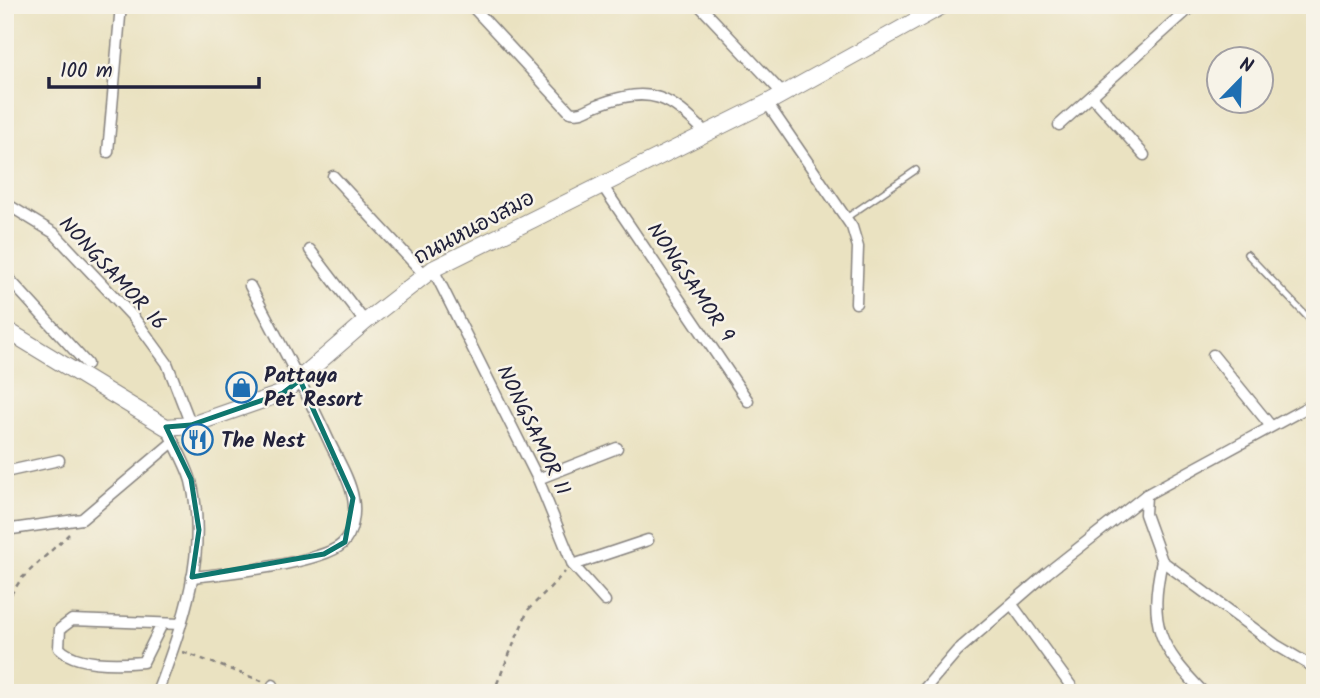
<svg xmlns="http://www.w3.org/2000/svg" width="1320" height="698" viewBox="0 0 1320 698" font-family="Kalam,'Playpen Sans Thai',sans-serif">
<style>
.lines{fill:none;stroke-linecap:round;stroke-linejoin:round}
.lane-casing{stroke:#86827e;stroke-width:8}
.street-casing{stroke:#86827e;stroke-width:13}
.secondary-casing{stroke:#86827e;stroke-width:18}
.path{stroke:#86827e;stroke-width:2.5;stroke-dasharray:5 5;stroke-linecap:butt}
.lane{stroke:#fff;stroke-width:5}
.street{stroke:#fff;stroke-width:10}
.secondary{stroke:#fff;stroke-width:16}
.marked{fill:none;stroke:#0f766e;stroke-width:5;stroke-linejoin:round}
.labels{text-anchor:middle;stroke-width:5;stroke-linejoin:round;paint-order:stroke}
.street-label{font-size:21px;fill:#22223b;stroke:#f7f3e8}
.poi-label{font-size:21px;font-weight:bold;fill:#22223b;stroke:#f7f3e8;text-anchor:start}
</style>
<rect width="100%" height="100%" fill="#f7f3e8"/>
<filter id="ink" filterUnits="userSpaceOnUse"><feTurbulence type="fractalNoise" baseFrequency=".0143" numOctaves="2"/><feDisplacementMap in="SourceGraphic" scale="14" xChannelSelector="R" yChannelSelector="G"/><feConvolveMatrix kernelMatrix="1 2 1 2 8 2 1 2 1" color-interpolation-filters="sRGB"/></filter>
<filter id="wash" filterUnits="userSpaceOnUse"><feTurbulence type="fractalNoise" baseFrequency=".00686" numOctaves="4" result="noise"/><feDisplacementMap in="SourceGraphic" scale="28" xChannelSelector="R" yChannelSelector="G"/><feGaussianBlur stdDeviation="1.57" result="paint"/><feColorMatrix in="noise" values="0 0 0 0 0 0 0 0 0 0 0 0 0 0 0 0 0 1.4 0 .05"/><feComposite in="paint" operator="in"/></filter>
<g filter="url(#wash)">
<rect width="100%" height="100%" fill="#eae2c1"/>
</g>
<g filter="url(#ink)">
<g class="lines">
<defs>
<g id="lane">
<path d="M846 218 916 170"/>
<path d="M1247 254 1315 325"/>
</g>
<g id="street">
<path d="M471 5 570 112C583 115 588 108 600 104 652 85 670 97 706 133"/>
<path d="M699 5 783 94"/>
<path d="M1092 96 1144 155"/>
<path d="M767 103 852 227 858 247 856 303"/>
<path d="M1059 125 1190 8 1189 5"/>
<path d="M108 152 121 5"/>
<path d="M333 176 425 275"/>
<path d="M602 185 748 401"/>
<path d="M5 203 54 233 134 318 167 363 191 425"/>
<path d="M310 250 365 322"/>
<path d="M433 269 538 479 573 565 605 601"/>
<path d="M5 282 9 279 87 364"/>
<path d="M1213 355 1270 425"/>
<path d="M5 472 59 460"/>
<path d="M538 479 617 448"/>
<path d="M1146 495 1145 514 1162 561 1276 645 1315 668"/>
<path d="M5 530 82 519 173 442"/>
<path d="M1162 561C1148 625 1159 647 1204 693"/>
<path d="M573 565 648 540"/>
<path d="M192 577C223 574 322 563 342 544 353 534 356 512 353 498 350 479 336 457 328 439 304 387 277 337 250 286"/>
<path d="M1013 606 1076 693"/>
<path d="M162 624 143 662C120 664 76 666 59 648L60 629 72 620 181 624"/>
<path d="M157 693C182 625 209 554 191 481 186 463 174 444 166 427"/>
<path d="M271 693 273 685"/>
<path d="M921 693 957 651 1047 573 1146 495 1315 403"/>
</g>
<path id="secondary" d="M5 329 166 427 191 425 283 393 365 322 433 269 767 103 944 5"/>
</defs>
<use href="#lane" class="lane-casing"/>
<use href="#street" class="street-casing"/>
<use href="#secondary" class="secondary-casing"/>
<g class="path">
<path d="M5 603 22 578 69 534"/>
<path d="M183 652 262 681"/>
<path d="M285 689 295 693"/>
<path d="M493 693 528 610 565 572"/>
</g>
<use href="#lane" class="lane"/>
<use href="#street" class="street"/>
<use href="#secondary" class="secondary"/>
</g>
</g>
<path class="marked" d="M300 380 353 498 345 542 324 554 192 577 199 530 191 479 166 427 191 425 283 393Z"/>
<defs>
<symbol id="shop-ring" viewBox="-11 -11 22 22"><circle r="9.5" fill="#f7f3e8" stroke="#1f6fb2" stroke-width="1.5"/><path d="M-5-2.5h2.3a2.7 3.5 0 0 1 5.4 0H5L5.5 6h-11ZM-1.5-2.5h3a1.5 2.3 0 0 0-3 0Z" fill="#1f6fb2"/></symbol>
<symbol id="restaurant-ring" viewBox="-11 -11 22 22"><circle r="9.5" fill="#f7f3e8" stroke="#1f6fb2" stroke-width="1.5"/><path d="M-5-6h1v4h1v-4h1v4h1v-4h1v5L-1.5 .5V6h-2V.5L-5-1ZM5-6V6H3V1.5H1.5Q1.5-4 5-6Z" fill="#1f6fb2"/></symbol>
</defs>
<g fill-rule="evenodd">
<use href="#shop-ring" x="224" y="370" width="35" height="35"/>
<use href="#restaurant-ring" x="180" y="422" width="35" height="35"/>
</g>
<g class="labels">
<g class="street-label">
<text transform="translate(474 227) rotate(-28)" y="7">ถนนหนองสมอ</text>
<text transform="translate(113 273) rotate(47)" y="7">NONGSAMOR 16</text>
<text transform="translate(691 282) rotate(56)" y="7">NONGSAMOR 9</text>
<text transform="translate(534 430) rotate(64)" y="7">NONGSAMOR 11</text>
</g>
<g class="poi-label">
<text x="264" y="382">Pattaya<tspan x="264" dy="24">Pet Resort</tspan></text>
<text x="221" y="447">The Nest</text>
</g>
</g>
<rect width="1320" height="698" fill="none" stroke="#f7f3e8" stroke-width="28"/>
<g transform="translate(1240 80) rotate(23)"><circle r="33" fill="#f7f3e8" stroke="#a29fa3" stroke-width="2"/>
<path d="M0-5L12 26L0 18L-12 26Z" fill="#1f6fb2"/>
<text y="-10" font-size="19" font-weight="bold" text-anchor="middle" fill="#22223b">N</text>
</g>
<path d="M49 77v10h210v-10" fill="none" stroke="#22223b" stroke-width="3.5"/>
<text x="60" y="77" font-size="21" fill="#22223b" stroke="#f7f3e8" stroke-width="5" paint-order="stroke">100 m</text>
</svg>
